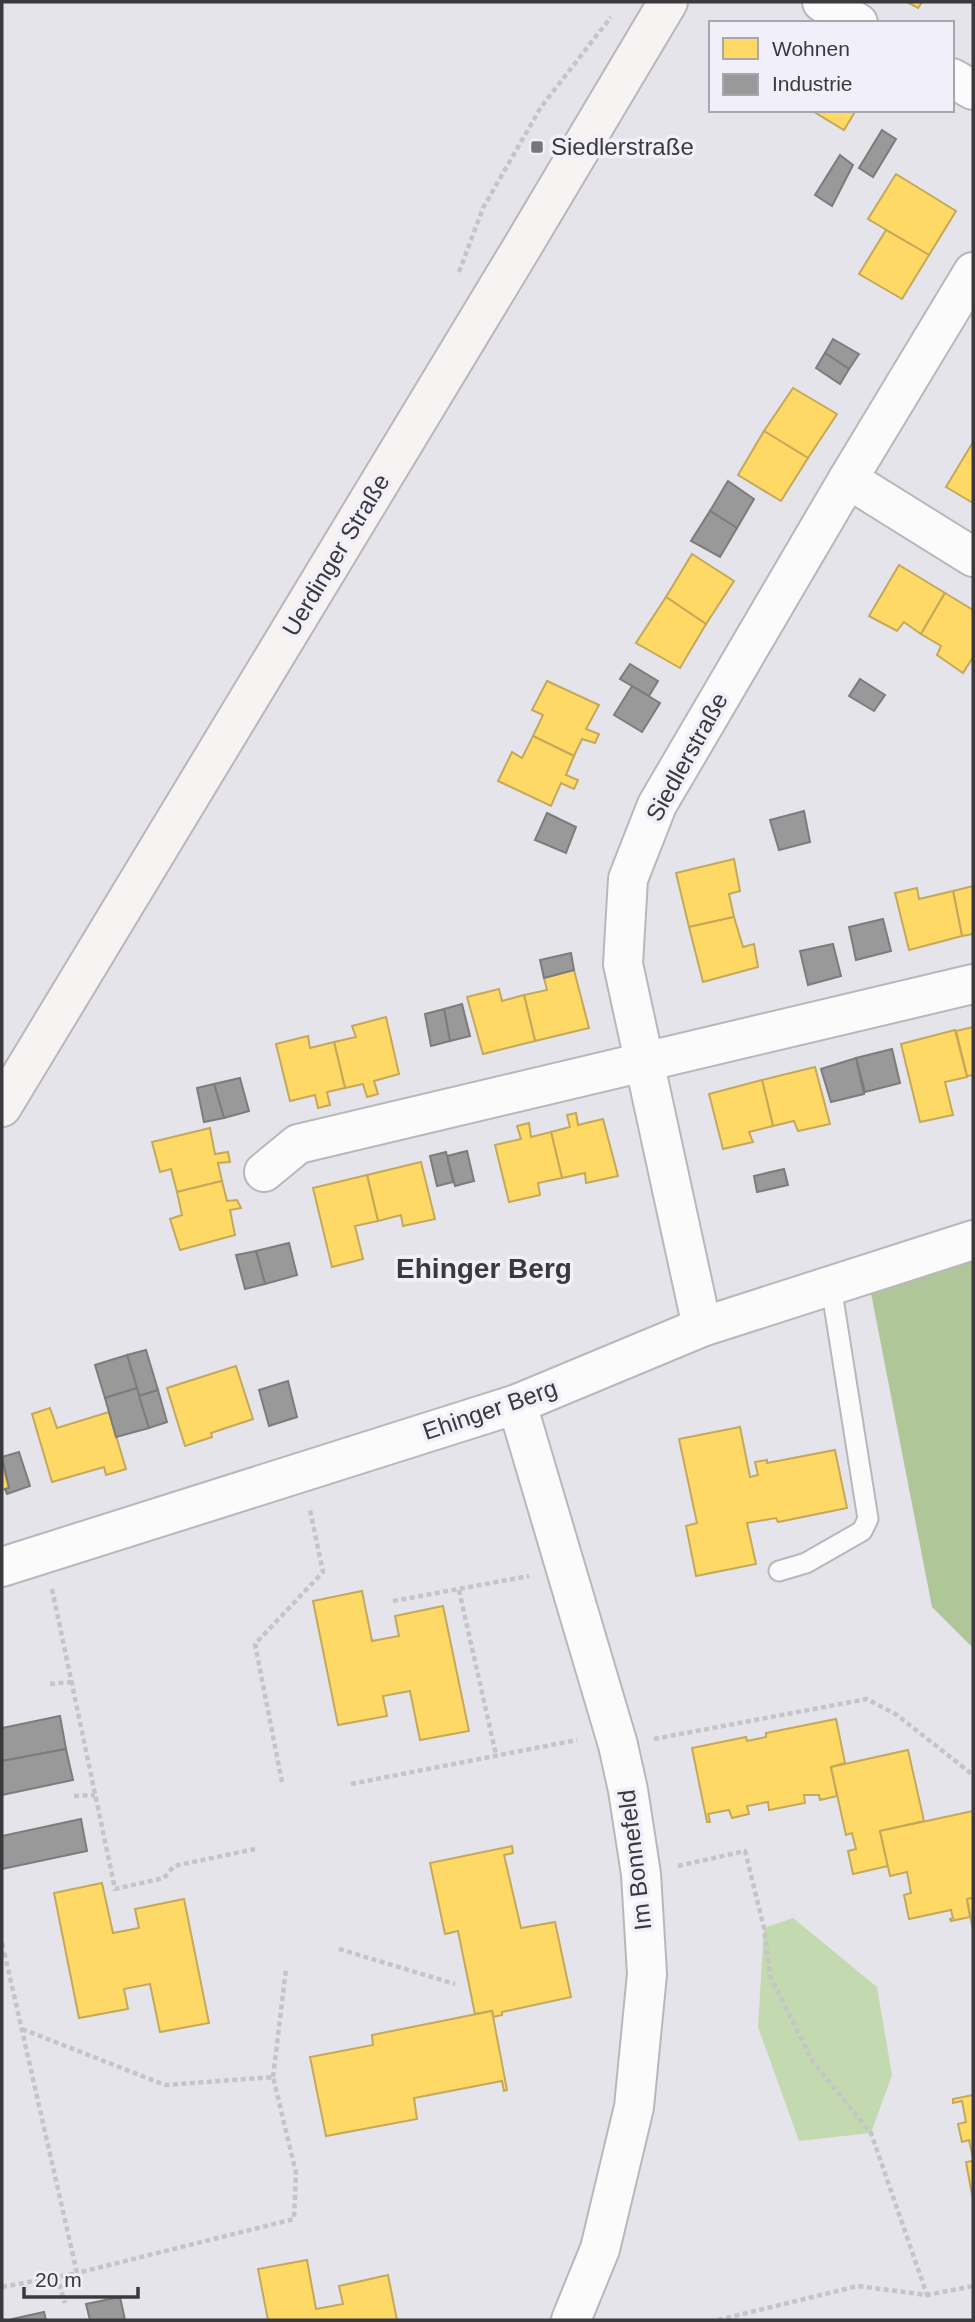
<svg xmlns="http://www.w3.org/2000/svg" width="975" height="2322" viewBox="0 0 975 2322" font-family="Arial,sans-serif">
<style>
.green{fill:#c3dab0}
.forest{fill:#afc699}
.homes{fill:#ffd966;stroke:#c4a95a;stroke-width:2}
.industry{fill:#999;stroke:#7c7c7d;stroke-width:2}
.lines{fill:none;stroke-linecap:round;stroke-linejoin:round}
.service-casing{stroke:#b8b7bc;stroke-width:23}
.minor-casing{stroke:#b8b7bc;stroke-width:42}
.secondary-casing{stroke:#b8b7bc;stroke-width:42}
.path{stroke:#c5c4c6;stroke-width:4.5;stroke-dasharray:5 3.5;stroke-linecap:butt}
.service{stroke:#fbfbfc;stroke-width:19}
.minor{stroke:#fbfbfc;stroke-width:38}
.secondary{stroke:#f7f3f3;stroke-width:38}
.poi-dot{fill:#76757a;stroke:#f1eff9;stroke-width:2.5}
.labels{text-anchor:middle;stroke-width:7;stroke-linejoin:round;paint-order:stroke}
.poi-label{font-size:24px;fill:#3a393d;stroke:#f1eff9;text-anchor:start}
.street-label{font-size:24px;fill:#3a393d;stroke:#f1eff9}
.quarter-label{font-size:28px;font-weight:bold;fill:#3a393d;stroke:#f1eff9}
</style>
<rect width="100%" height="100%" fill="#e5e4ea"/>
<path class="green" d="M793 1918 877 1987 892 2075 871 2133 799 2141 758 2027 764 1928Z"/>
<path class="forest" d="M973 1259V1648L932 1607 871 1293Z"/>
<g class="homes">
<path d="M907 2H922L918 8Z"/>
<path d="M811 110H856L844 130Z"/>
<path d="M896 174 956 211 929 255 868 219Z"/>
<path d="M886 230 929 255 902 299 859 274Z"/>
<path d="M793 388 837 414 808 458 764 431Z"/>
<path d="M764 431 808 458 781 501 738 475Z"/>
<path d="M973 442V503L946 487Z"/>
<path d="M692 554 734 581 706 624 666 597Z"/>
<path d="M899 565 945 593 921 634 904 622 897 631 869 616Z"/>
<path d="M945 593 973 610V657L963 673 937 655 941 646 921 634Z"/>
<path d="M666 597 706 624 680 668 636 643Z"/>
<path d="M547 681 599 705 586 729 599 734 595 743 582 739 574 756 533 736 543 715 532 710Z"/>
<path d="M533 736 574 756 566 775 578 780 574 789 561 783 551 806 498 781 512 752 522 758Z"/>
<path d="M734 859 740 891 729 894 734 917 689 927 676 873Z"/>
<path d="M973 886V934L962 936 953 891Z"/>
<path d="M917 888 919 899 953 891 962 936 909 950 895 893Z"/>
<path d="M734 917 743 947 754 944 758 967 703 982 689 927Z"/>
<path d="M574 970 589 1028 535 1041 524 995 547 990 544 978Z"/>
<path d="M499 989 502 1001 524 995 535 1041 483 1054 467 997Z"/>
<path d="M386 1017 399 1074 374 1081 378 1094 367 1097 363 1084 345 1088 334 1042 356 1037 352 1026Z"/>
<path d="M973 1027V1075L967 1076 956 1031Z"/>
<path d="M955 1030 967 1077 945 1082 953 1115 920 1122 901 1044Z"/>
<path d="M308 1036 310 1048 334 1042 345 1088 327 1092 330 1105 318 1108 315 1095 290 1101 276 1044Z"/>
<path d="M815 1067 830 1124 798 1131 794 1121 773 1126 762 1080Z"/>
<path d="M762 1080 773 1126 749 1132 753 1142 723 1149 709 1094Z"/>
<path d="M576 1113 578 1125 603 1119 618 1176 586 1183 585 1173 562 1178 551 1132 570 1127 567 1115Z"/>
<path d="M529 1123 531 1137 551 1132 562 1178 538 1183 540 1195 509 1202 495 1145 521 1139 517 1126Z"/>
<path d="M210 1128 215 1154 228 1152 230 1162 218 1163 222 1181 177 1192 171 1169 160 1172 152 1142Z"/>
<path d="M421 1162 435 1219 403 1226 401 1215 378 1221 367 1175Z"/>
<path d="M367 1175 378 1221 355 1226 363 1259 332 1267 313 1188Z"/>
<path d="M222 1181 227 1201 237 1200 241 1208 230 1210 235 1235 180 1250 170 1219 182 1215 177 1192Z"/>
<path d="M236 1366 253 1419 211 1433 212 1437 185 1446 167 1388Z"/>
<path d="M50 1408 57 1428 109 1412 126 1469 106 1475 104 1467 52 1482 32 1414Z"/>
<path d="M740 1427 750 1477 758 1475 755 1462 767 1460V1463L835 1450 847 1508 778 1522 776 1518 747 1523 756 1564 696 1576 686 1526 697 1523 679 1439Z"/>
<path d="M2 1464 9 1488 2 1490Z"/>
<path d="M362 1591 372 1641 399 1636 395 1616 443 1606 469 1731 420 1740 410 1691 383 1696 387 1716 338 1725 313 1601Z"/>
<path d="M836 1719 845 1763 831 1767 837 1796 820 1800 819 1795H804L805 1803 769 1810 768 1802 747 1806 749 1814 732 1818 729 1810 708 1814 710 1822H707L692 1748 746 1737 747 1741 766 1737V1733Z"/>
<path d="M908 1750 924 1821 880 1831 888 1866 853 1874 848 1851 856 1849 852 1833 846 1835 831 1767Z"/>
<path d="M973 1811V1898L967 1899 970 1917 951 1921 950 1919 953 1918 951 1910 909 1919 904 1895 911 1893 907 1872 890 1876 880 1831Z"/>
<path d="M512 1846 513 1853 504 1855 521 1928 555 1922 571 1997 502 2012V2015L493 2017 492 2011 475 2014 458 1931 445 1934 430 1863Z"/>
<path d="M102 1883 113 1933 139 1928 135 1909 184 1899 209 2023 160 2032 150 1984 124 1989 128 2009 79 2018 54 1893Z"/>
<path d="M973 1898V1930L967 1899Z"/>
<path d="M492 2011 507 2090 504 2091 502 2081 414 2098 417 2119 326 2136 310 2057 373 2045 372 2035Z"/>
<path d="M973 2095V2158L969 2140 962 2142 958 2124 966 2122 962 2101 953 2103V2099Z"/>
<path d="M973 2161V2200L966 2162Z"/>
<path d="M307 2260 316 2309 343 2304 339 2286 388 2275 397 2320H268L258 2269Z"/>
</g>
<g class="industry">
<path d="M882 130 896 139 873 177 859 168Z"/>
<path d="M840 155 853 165 832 206 815 195Z"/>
<path d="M833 339 859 354 849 369 825 353Z"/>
<path d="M825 353 849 369 840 384 816 368Z"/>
<path d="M728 481 754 499 737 528 710 511Z"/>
<path d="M710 511 737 528 720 557 691 541Z"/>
<path d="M630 664 658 681 649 696 620 679Z"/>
<path d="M860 679 885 695 874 711 849 696Z"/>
<path d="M632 686 660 703 642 732 614 715Z"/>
<path d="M804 811 810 842 779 850 770 820Z"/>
<path d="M547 813 576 827 566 853 535 840Z"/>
<path d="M883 919 891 951 856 960 849 927Z"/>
<path d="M833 944 841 976 808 985 800 951Z"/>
<path d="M571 953 574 970 544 978 540 960Z"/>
<path d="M462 1004 470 1036 450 1041 444 1009Z"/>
<path d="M444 1009 450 1041 431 1046 425 1014Z"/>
<path d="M892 1049 900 1083 865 1092 856 1058Z"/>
<path d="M856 1058 864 1094 831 1102 821 1069Z"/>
<path d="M240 1078 249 1111 224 1118 214 1084Z"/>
<path d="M214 1084 224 1118 204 1122 197 1088Z"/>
<path d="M467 1151 474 1181 455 1186 447 1156Z"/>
<path d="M446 1152 453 1182 437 1186 430 1156Z"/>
<path d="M784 1169 788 1185 757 1192 754 1176Z"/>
<path d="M289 1243 297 1275 265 1284 256 1251Z"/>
<path d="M256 1251 265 1284 245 1289 236 1255Z"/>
<path d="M146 1350 158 1390 139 1396 127 1355Z"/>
<path d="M127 1355 137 1388 105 1398 95 1365Z"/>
<path d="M288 1381 297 1417 269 1426 259 1390Z"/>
<path d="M137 1388 149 1428 116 1437 105 1398Z"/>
<path d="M158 1390 167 1422 149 1428 139 1396Z"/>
<path d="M19 1452 30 1486 7 1494 5 1489 9 1488 2 1457Z"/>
<path d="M60 1716 66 1749 2 1761V1728Z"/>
<path d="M66 1749 73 1780 2 1795V1761Z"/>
<path d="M81 1819 87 1851 2 1869V1836Z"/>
<path d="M120 2297 125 2320H90L86 2304Z"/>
<path d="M44 2312 46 2320H12V2319Z"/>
</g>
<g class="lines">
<defs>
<path id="service" d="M779 1571 806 1563 862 1531 868 1519 831 1286"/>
<g id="minor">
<path d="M822 2 858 23"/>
<path d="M952 78 973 90"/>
<path d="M848 479 973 557"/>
<path d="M264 1172 298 1144 973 984"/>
<path d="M702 1327 623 964 628 879 657 805 848 479 973 272"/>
<path d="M517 1404 618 1745 628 1790 641 1874 647 1974 634 2107 600 2249 571 2320"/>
<path d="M2 1567 517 1404 702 1327 973 1240"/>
</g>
<path id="secondary" d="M2 1107 524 244 668 2"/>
</defs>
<use href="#service" class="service-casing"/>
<use href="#minor" class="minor-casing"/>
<use href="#secondary" class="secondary-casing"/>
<g class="path">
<path d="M459 272 483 208 541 107 611 17"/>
<path d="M52 1589 115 1889 164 1878 174 1866 255 1849"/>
<path d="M459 1590 496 1755"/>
<path d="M393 1601 529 1576"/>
<path d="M50 1684 71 1682"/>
<path d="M654 1739 867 1699 897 1715 973 1775"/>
<path d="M282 1782 255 1644 323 1572 310 1510"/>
<path d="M351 1784 577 1740"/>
<path d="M74 1796 95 1795"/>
<path d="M678 1866 745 1851 764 1928 770 1976 813 2062 871 2133 927 2295"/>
<path d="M2 1943 4 1951 3 1952"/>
<path d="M339 1949 455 1984"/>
<path d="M22 2029 165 2085 273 2077 296 2173 294 2219 77 2273"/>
<path d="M273 2077 286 1969"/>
<path d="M57 2276 65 2303"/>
<path d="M2 2287 77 2273 4 1951"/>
<path d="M718 2320 858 2286 927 2295 973 2286"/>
</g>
<use href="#service" class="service"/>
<use href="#minor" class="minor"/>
<use href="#secondary" class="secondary"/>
</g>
<rect class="poi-dot" x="530" y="140" width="14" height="14" rx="3.5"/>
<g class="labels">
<g class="poi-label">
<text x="551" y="155">Siedlerstraße</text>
</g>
<g class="street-label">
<text transform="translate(336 555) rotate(-59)" y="8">Uerdinger Straße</text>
<text transform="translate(687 757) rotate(-61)" y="8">Siedlerstraße</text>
<text transform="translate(490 1410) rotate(-19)" y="8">Ehinger Berg</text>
<text transform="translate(635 1860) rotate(-97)" y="8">Im Bonnefeld</text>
</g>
<g class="quarter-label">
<text x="484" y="1278">Ehinger Berg</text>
</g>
</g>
<rect width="975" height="2322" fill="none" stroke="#3a393d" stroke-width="7"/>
<rect x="709" y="21" width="245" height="91" fill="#f1eff9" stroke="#a8a6ae" stroke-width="2"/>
<rect x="723" y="38" width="35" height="21" fill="#ffd966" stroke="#a8a6ae" stroke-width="2"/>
<text x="772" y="56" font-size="21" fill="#3a393d">Wohnen</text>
<rect x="723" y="74" width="35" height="21" fill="#999999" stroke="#a8a6ae" stroke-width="2"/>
<text x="772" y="91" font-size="21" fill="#3a393d">Industrie</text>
<path d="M24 2287v10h114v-10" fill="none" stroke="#3a393d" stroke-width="3.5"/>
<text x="35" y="2287" font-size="21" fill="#3a393d" stroke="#f1eff9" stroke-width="5" paint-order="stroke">20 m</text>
</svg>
